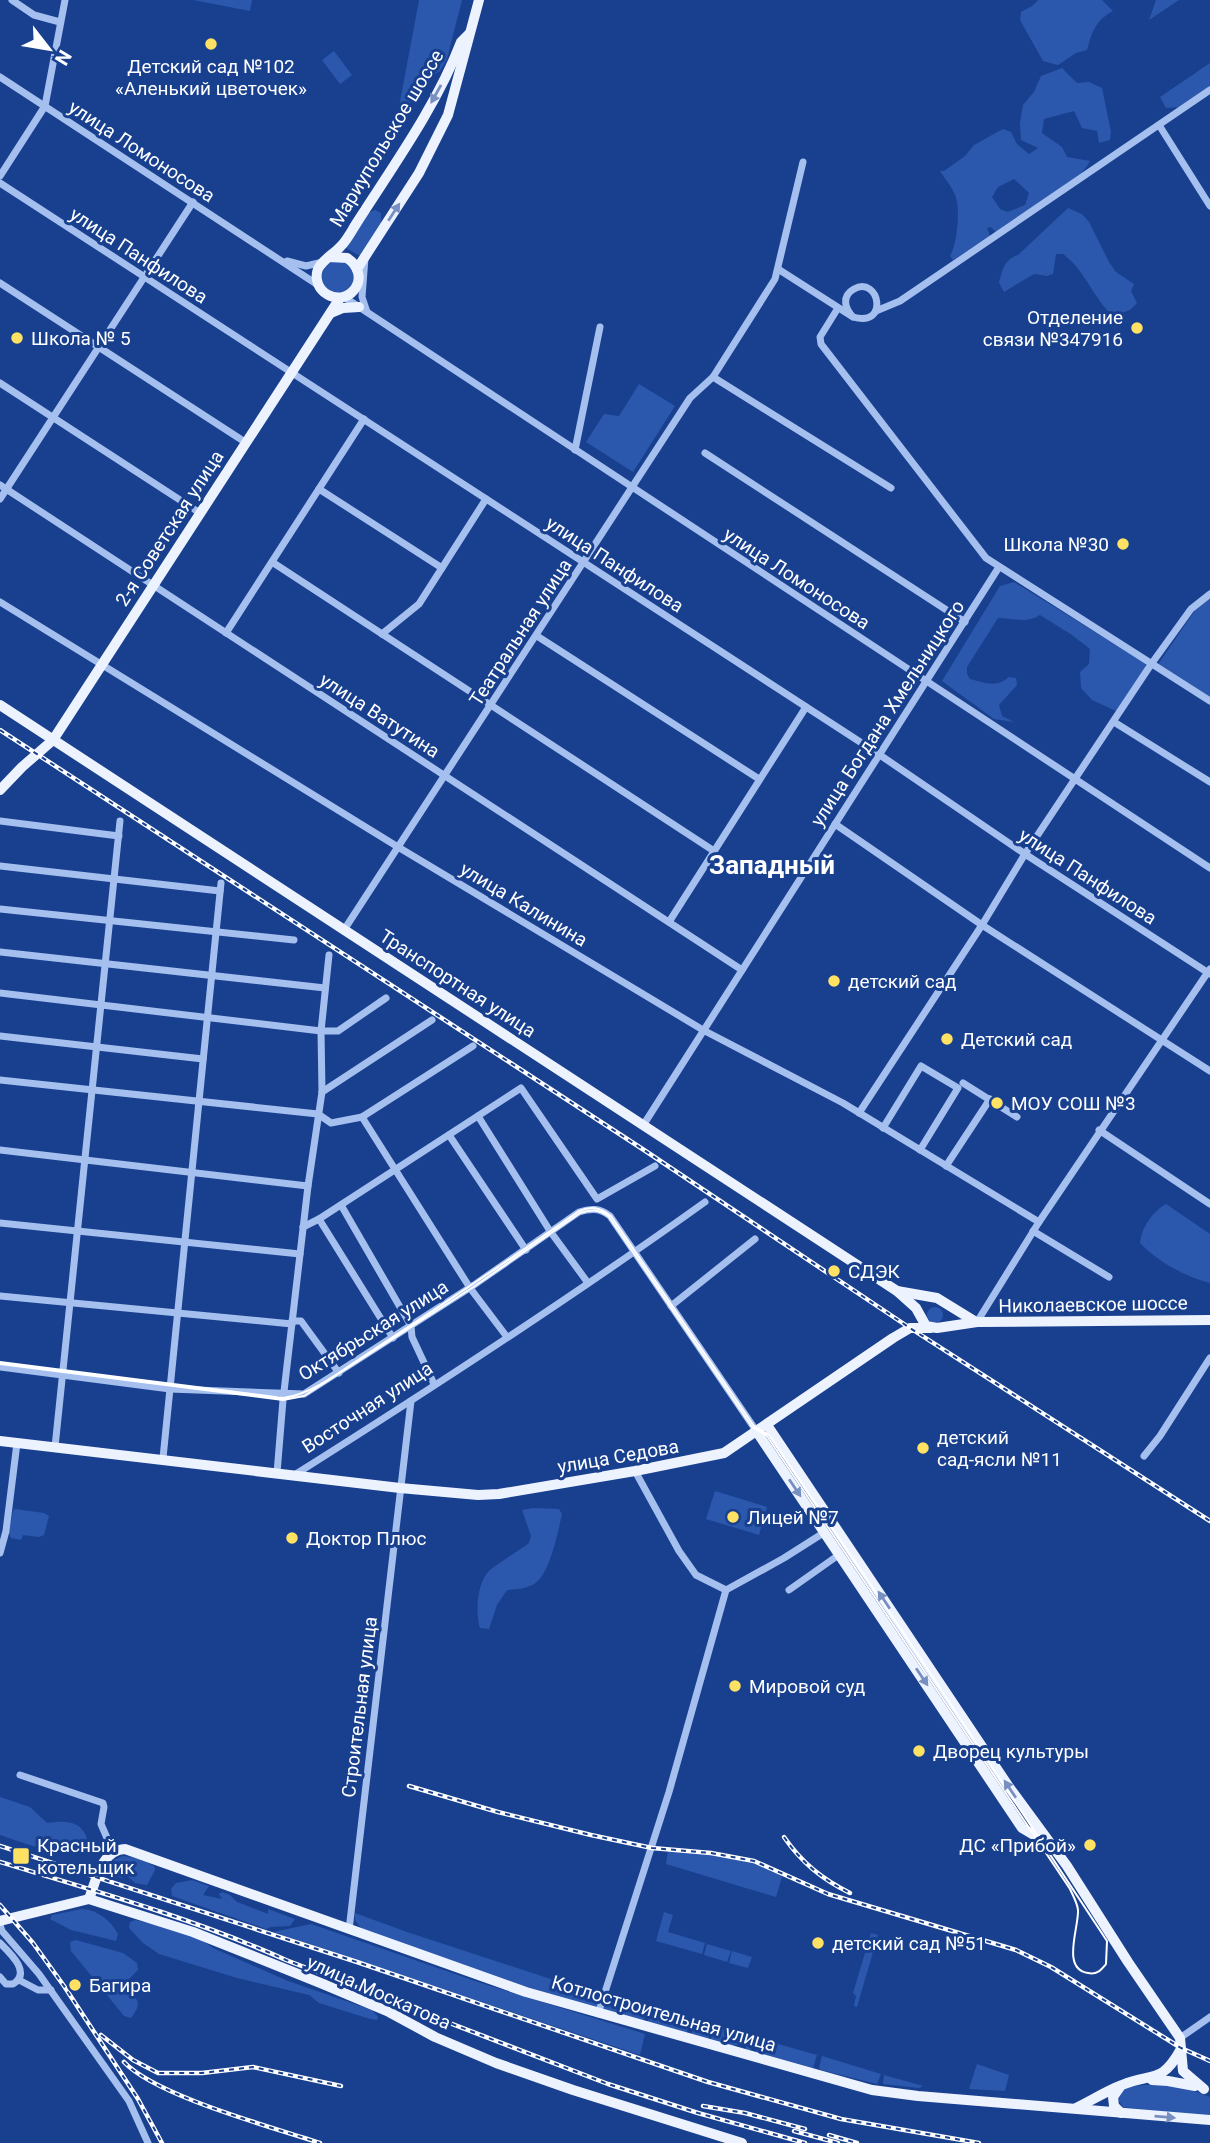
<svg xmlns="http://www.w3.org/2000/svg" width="1210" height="2143" viewBox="0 0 1210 2143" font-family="Roboto,sans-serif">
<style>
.green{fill:#2b58ad;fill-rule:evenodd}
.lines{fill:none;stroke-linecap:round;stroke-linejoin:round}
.minor{stroke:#a5bfef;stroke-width:7}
.major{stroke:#edf2ff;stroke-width:10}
.tram{stroke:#fff;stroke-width:2}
.rail-casing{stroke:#fff;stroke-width:4.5}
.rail{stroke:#18408f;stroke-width:2;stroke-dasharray:5;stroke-linecap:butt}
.oneway{fill:#7890c1}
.poi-dot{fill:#ffe263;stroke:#18408f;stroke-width:2.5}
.labels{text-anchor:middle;stroke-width:6;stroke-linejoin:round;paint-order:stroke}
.poi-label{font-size:19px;fill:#fff;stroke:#18408f;text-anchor:start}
.street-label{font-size:19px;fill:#fff;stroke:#18408f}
.district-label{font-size:26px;font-weight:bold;fill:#fff;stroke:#18408f}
</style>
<rect width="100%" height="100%" fill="#18408f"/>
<g class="green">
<path d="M193 0H252L250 11Z"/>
<path d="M419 0H462L447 59 440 71 429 77 396 123Z"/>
<path d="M1038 0H1102L1113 11C1096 20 1092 32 1087 50L1076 53 1058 65 1043 61 1020 20 1021 12 1032 6Z"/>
<path d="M1156 0H1179L1149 20Z"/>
<path d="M334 51 352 75 340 84 322 60Z"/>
<path d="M1210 63V88L1180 107 1166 108 1160 97Z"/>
<path d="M1062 68 1077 83 1089 82 1102 88 1111 132 1110 140 1099 143 1097 131 1082 128 1074 111 1044 119 1042 133 1062 147 1067 157 1090 161C1071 194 1029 214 999 235L991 227 987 228 990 236 953 260 950 256C957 245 961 208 955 195 952 187 945 179 940 171H944L965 156 974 145 1003 129 1011 132 1017 144 1029 154 1038 148 1021 140 1020 123 1023 105 1034 92 1041 76ZM1014 179 1029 193 1025 205 1008 212 1000 209 992 197 998 187Z"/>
<path d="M1068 208 1082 214 1089 222 1109 262 1116 272 1134 284 1131 291 1137 303 1130 310 1113 316C1093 298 1085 270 1063 254H1056L1053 274 1047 276 1034 274 1004 292 999 283C1002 270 1005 259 1018 255Z"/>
<path d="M375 210 381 213V223L360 256 346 248 366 214Z"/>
<circle cx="338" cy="277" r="16"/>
<path d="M639 384 675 406 633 472 586 442 604 414 619 416Z"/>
<path d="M1014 582 1145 663 1147 672 1116 711 1092 700 1081 688 1080 672 1089 664 1090 649 1072 635 1040 615C1026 624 1013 618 998 618L967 667V674L970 679C986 683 996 688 1009 677L1016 678 1017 685 999 705 1002 716 1014 722 994 719 942 681 1000 586Z"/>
<path d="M1210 598V700L1157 666 1198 606Z"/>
<path d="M1166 1204 1210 1234V1283C1184 1276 1158 1262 1140 1243 1141 1228 1153 1211 1166 1204Z"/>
<circle cx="935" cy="1315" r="8"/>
<path d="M715 1491 767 1507 759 1535 706 1519Z"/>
<path d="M533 1508 559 1509 562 1514C558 1531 550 1575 534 1584 526 1589 516 1589 507 1590L497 1605 489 1629 480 1628C475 1612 477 1580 491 1569 503 1560 517 1552 529 1543L531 1536 522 1510Z"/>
<path d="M15 1509 44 1513 49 1516 44 1535 39 1537 23 1535 21 1540 11 1538 9 1533 13 1511Z"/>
<path d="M0 1797 30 1807 47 1823C64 1821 80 1819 87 1838 63 1861 28 1844 0 1835Z"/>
<path d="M668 1851C699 1853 759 1856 782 1877L776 1897 666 1864Z"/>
<path d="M123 1856C133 1857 144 1860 154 1866L155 1870 147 1885 135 1883 126 1875 121 1878 109 1873 108 1869 114 1860Z"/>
<path d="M192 1880 209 1886 203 1895 222 1899 219 1894 222 1892 230 1895 237 1902 268 1914V1909L295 1919 290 1926 271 1927 266 1929 172 1896 171 1889 176 1883Z"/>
<path d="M82 1909C98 1910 110 1920 118 1934L116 1941 71 1930 50 1919 52 1915Z"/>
<path d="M664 1912 673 1915 668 1932 705 1943 702 1954 656 1941Z"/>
<path d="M355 1913 407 1932 603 1996 598 2011 363 1931 355 1920Z"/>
<path d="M135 1920C161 1926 192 1931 213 1948L288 1981 372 2010 378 2017 377 2020 370 2019 319 2003 309 1995 237 1978 159 1954 143 1943 129 1928 130 1922Z"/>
<path d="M311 1924 481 1983 645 2034 640 2055 273 1932Z"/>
<path d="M871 1933 878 1935 857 2007 854 2006 856 1996 853 1993Z"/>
<path d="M76 1940 123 1953 137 1963 138 1970 121 1987C134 1997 146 1999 131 2018L124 2016 71 1951 70 1942Z"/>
<path d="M707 1944 731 1951 727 1962 704 1955Z"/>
<path d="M732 1951 752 1957 748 1968 729 1963Z"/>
<path d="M607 1997 647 2008 643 2022 602 2012Z"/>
<path d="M651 2010 690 2021 686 2035 647 2024Z"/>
<path d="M695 2023 712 2028 708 2040 691 2034Z"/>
<path d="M714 2027 755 2038 750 2051 746 2049V2044L729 2046 710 2041Z"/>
<path d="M760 2039 817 2055 813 2068 756 2052Z"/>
<path d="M822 2056 881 2074 877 2084 821 2070 819 2068Z"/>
<path d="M977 2064 1009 2075 1005 2091 969 2089Z"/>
<path d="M884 2075 923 2086 919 2088 883 2084Z"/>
<path d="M1159 2084 1189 2089 1210 2097V2117L1123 2107 1117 2098C1123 2083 1145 2086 1159 2084Z"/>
</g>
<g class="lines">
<g class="minor">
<path d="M12 0 34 15 60 22"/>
<path d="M0 77 318 285"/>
<path d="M1159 125 1210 206"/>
<path d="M0 176 45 106 65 0"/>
<path d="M0 183 874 751 1025 854 1210 974"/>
<path d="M365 258 362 297 367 312"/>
<path d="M287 261 306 266 323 262"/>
<path d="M778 269 853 317C890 328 879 275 854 289 841 296 845 309 853 317"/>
<path d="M0 283 245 442"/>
<path d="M344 297 1210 868"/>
<path d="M838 308 820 337 821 344 986 558 1210 701"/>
<path d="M876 311 900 301 1210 90"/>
<path d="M713 377 891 488"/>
<path d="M0 383 200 513"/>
<path d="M575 450 600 327"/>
<path d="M705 453 965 622"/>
<path d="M0 485 742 970"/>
<path d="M319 489 442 568"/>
<path d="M0 499 193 202"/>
<path d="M272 562 714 851"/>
<path d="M0 602 398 847 703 1030 843 1103 1039 1222"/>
<path d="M226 633 364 419"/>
<path d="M382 634 419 604 486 499"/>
<path d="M537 636 759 779"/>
<path d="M1114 722 1210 782"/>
<path d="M0 821 119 836"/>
<path d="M835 824 982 925 1210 1071"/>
<path d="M0 866 220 891"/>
<path d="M0 909 294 940"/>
<path d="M669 922 806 707"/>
<path d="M344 930 690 398 713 377 775 279 803 162"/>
<path d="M0 952 325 988"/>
<path d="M0 993 321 1031H338L386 998"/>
<path d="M0 1036 203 1059"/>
<path d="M0 1080 318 1114 331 1123 362 1117 473 1046"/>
<path d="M963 1083 1017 1117"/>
<path d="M322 1092 432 1020"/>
<path d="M859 1113 982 925 1025 854 1152 663 1191 609 1210 594"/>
<path d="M478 1116 550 1231 588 1283"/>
<path d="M362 1117 470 1288 507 1337"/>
<path d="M644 1124 999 567"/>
<path d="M883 1128 921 1066 958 1088 920 1150"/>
<path d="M1099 1130 1210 1204"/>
<path d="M449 1135 526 1250"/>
<path d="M0 1150 308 1186"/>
<path d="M946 1166 990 1099"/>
<path d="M341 1205 411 1326 412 1337 434 1384"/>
<path d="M319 1219 393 1338"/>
<path d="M0 1223 300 1254"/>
<path d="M303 1227 319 1219 521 1088 597 1199 655 1166"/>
<path d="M1033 1231 1109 1277"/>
<path d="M0 1296 292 1324"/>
<path d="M671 1306 755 1239"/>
<path d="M292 1321H301L339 1373"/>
<path d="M977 1322 1039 1222 1210 969"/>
<path d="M0 1367 170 1389 304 1394 474 1285 579 1212C591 1208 600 1208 610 1216L757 1432"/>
<path d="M55 1447 120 821"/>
<path d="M1144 1456 1160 1436 1210 1358"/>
<path d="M163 1458 221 883"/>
<path d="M635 1471 679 1551 696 1575 726 1590 784 1558 825 1532"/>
<path d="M277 1473 283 1400 308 1186 322 1092 321 1031 329 955"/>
<path d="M296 1474C434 1387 571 1298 705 1202"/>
<path d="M0 1553 6 1531 17 1443"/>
<path d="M789 1590 840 1554"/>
<path d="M20 1775 103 1803 104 1807 101 1824 113 1852"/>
<path d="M0 1925 2 1931 39 1974 129 2101 148 2143"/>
<path d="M349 1930 411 1401"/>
<path d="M0 1943C10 1953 32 1973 13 1984H6L0 1977"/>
<path d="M19 1980 38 1990H51"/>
<path d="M598 2014 669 1792 726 1590"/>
<path d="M1180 2038 1210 2017"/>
</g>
<g class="major">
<path d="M330 257 347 258C358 265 363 279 354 290 339 308 310 291 318 269 322 260 334 254 341 246 347 240 351 232 356 224 393 166 436 107 461 42L469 34"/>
<path d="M357 269 419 173 448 115 479 0"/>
<path d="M331 313 343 308 359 307"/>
<path d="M0 705 897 1291 916 1308 926 1326 937 1328 977 1322 1210 1320"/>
<path d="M0 790 22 767 53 740 340 298"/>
<path d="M897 1291 937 1298 976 1322"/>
<path d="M767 1425 1009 1787 1067 1866 1128 1962 1180 2038 1183 2071 1204 2089"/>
<path d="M757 1432 1022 1828 1044 1841"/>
<path d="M0 1441 400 1488 478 1495 499 1494 635 1471 724 1453 893 1338 910 1328H931"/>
<path d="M89 1899C96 1881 101 1850 125 1849L526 1992 872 2090 918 2096 1210 2120"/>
<path d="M0 1921 89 1899 111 1906 193 1932 323 1984 389 2012 435 2037 496 2063 573 2090 742 2143"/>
<path d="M1152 2080 1168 2081 1195 2086"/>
<path d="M1120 2087 1113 2097 1114 2106 1121 2113"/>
<path d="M1076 2108C1091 2101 1106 2091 1122 2085 1153 2072 1161 2085 1181 2049"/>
</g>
<path class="tram" d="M0 1362 283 1398C315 1394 346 1367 373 1350 442 1305 511 1259 579 1211 591 1206 600 1207 611 1216L754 1426 769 1435 907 1638 1107 1941 1106 1964C1101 1970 1097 1975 1088 1973 1061 1969 1079 1928 1078 1910 1077 1902 1073 1896 1070 1889L767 1436 752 1427 609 1217C599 1209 591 1209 580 1213L475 1286 304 1396 283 1400 0 1364"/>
<defs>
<g id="rail">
<path d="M0 730 644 1150 910 1328 1210 1521"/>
<path d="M409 1786 498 1812 591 1835 652 1848 711 1853 754 1861 828 1894 1016 1950 1051 1967 1181 2048 1210 2061"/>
<path d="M784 1837C802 1863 822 1879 850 1893"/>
<path d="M0 1846 357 1962 708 2082 841 2119 979 2143"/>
<path d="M0 1862C96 1891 195 1919 286 1960L608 2084 698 2113 805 2143"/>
<path d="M0 1905 33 1943 64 1986 138 2099 162 2143"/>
<path d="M101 2035 133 2060 158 2073H202L253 2067 341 2086"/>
<path d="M124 2062C156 2096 272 2127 320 2143"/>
<path d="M703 2106 745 2113 805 2129"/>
<path d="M794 2131 838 2143"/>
<path d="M829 2135 857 2143"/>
</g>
</defs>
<use href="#rail" class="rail-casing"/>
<use href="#rail" class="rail"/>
</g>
<defs><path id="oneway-solid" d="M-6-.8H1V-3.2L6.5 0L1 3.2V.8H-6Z" transform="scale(1.75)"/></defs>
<g class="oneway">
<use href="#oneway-solid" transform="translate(436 94) rotate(119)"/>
<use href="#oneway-solid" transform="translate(394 212) rotate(-57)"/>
<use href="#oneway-solid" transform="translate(795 1488) rotate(56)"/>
<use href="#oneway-solid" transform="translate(884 1600) rotate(-124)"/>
<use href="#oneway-solid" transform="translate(922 1677) rotate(56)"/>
<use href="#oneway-solid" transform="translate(1010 1789) rotate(-124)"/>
<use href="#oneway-solid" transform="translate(1165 2117) rotate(5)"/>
</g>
<g class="poi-dot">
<circle cx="211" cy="44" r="7"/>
<circle cx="1137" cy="328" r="7"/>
<circle cx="17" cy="338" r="7"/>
<circle cx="1123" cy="544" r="7"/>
<circle cx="834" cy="981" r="7"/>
<circle cx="947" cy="1039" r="7"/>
<circle cx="997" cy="1103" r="7"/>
<circle cx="834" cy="1271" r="7"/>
<circle cx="923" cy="1448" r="7"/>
<circle cx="733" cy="1517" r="7"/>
<circle cx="292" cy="1538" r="7"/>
<circle cx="735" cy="1686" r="7"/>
<circle cx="919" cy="1751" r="7"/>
<circle cx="1090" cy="1845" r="7"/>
<rect x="12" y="1847" width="18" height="18" rx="3.5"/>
<circle cx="818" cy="1943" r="7"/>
<circle cx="75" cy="1985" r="7"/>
</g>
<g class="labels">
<g class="poi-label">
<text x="211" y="73" text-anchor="middle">Детский сад №102<tspan x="211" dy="22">«Аленький цветочек»</tspan></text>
<text x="1123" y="324" text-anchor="end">Отделение<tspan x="1123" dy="22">связи №347916</tspan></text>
<text x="31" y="345">Школа № 5</text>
<text x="1109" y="551" text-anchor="end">Школа №30</text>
<text x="848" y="988">детский сад</text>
<text x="961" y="1046">Детский сад</text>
<text x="1011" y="1110">МОУ СОШ №3</text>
<text x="848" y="1278">СДЭК</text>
<text x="937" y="1444">детский<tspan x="937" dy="22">сад-ясли №11</tspan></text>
<text x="747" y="1524">Лицей №7</text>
<text x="306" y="1545">Доктор Плюс</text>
<text x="749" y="1693">Мировой суд</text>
<text x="933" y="1758">Дворец культуры</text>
<text x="37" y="1852">Красный<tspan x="37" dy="22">котельщик</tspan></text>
<text x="1076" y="1852" text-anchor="end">ДC «Прибой»</text>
<text x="832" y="1950">детский сад №51</text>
<text x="89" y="1992">Багира</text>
</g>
<g class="street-label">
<text transform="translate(386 138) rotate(-59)" y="7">Мариупольское шоссе</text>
<text transform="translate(142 151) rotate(33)" y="7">улица Ломоносова</text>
<text transform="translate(139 255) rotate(33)" y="7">улица Панфилова</text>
<text transform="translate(169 528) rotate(-57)" y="7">2-я Советская улица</text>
<text transform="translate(615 564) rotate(33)" y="7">улица Панфилова</text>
<text transform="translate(797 578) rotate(33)" y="7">улица Ломоносова</text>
<text transform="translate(520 632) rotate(-57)" y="7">Театральная улица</text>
<text transform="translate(887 713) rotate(-57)" y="7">улица Богдана Хмельницкого</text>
<text transform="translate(380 715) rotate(33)" y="7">улица Ватутина</text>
<text transform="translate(1088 876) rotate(33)" y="7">улица Панфилова</text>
<text transform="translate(524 904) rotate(31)" y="7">улица Калинина</text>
<text transform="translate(458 983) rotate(33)" y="7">Транспортная улица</text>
<text transform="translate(1093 1304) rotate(-1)" y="7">Николаевское шоссе</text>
<text transform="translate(373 1330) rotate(-32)" y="7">Октябрьская улица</text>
<text transform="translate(367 1407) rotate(-33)" y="7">Восточная улица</text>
<text transform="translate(618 1456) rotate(-10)" y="7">улица Седова</text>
<text transform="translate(359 1707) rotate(-83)" y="7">Строительная улица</text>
<text transform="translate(379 1992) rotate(24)" y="7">улица Москатова</text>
<text transform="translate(664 2013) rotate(16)" y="7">Котлостроительная улица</text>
</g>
<g class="district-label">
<text x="772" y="874">Западный</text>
</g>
</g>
<g transform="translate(49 49) rotate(121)" stroke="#18408f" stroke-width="5" paint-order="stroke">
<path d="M0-5L12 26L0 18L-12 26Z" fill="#ffffff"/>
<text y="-10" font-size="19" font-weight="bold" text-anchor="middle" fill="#ffffff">N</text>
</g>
</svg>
